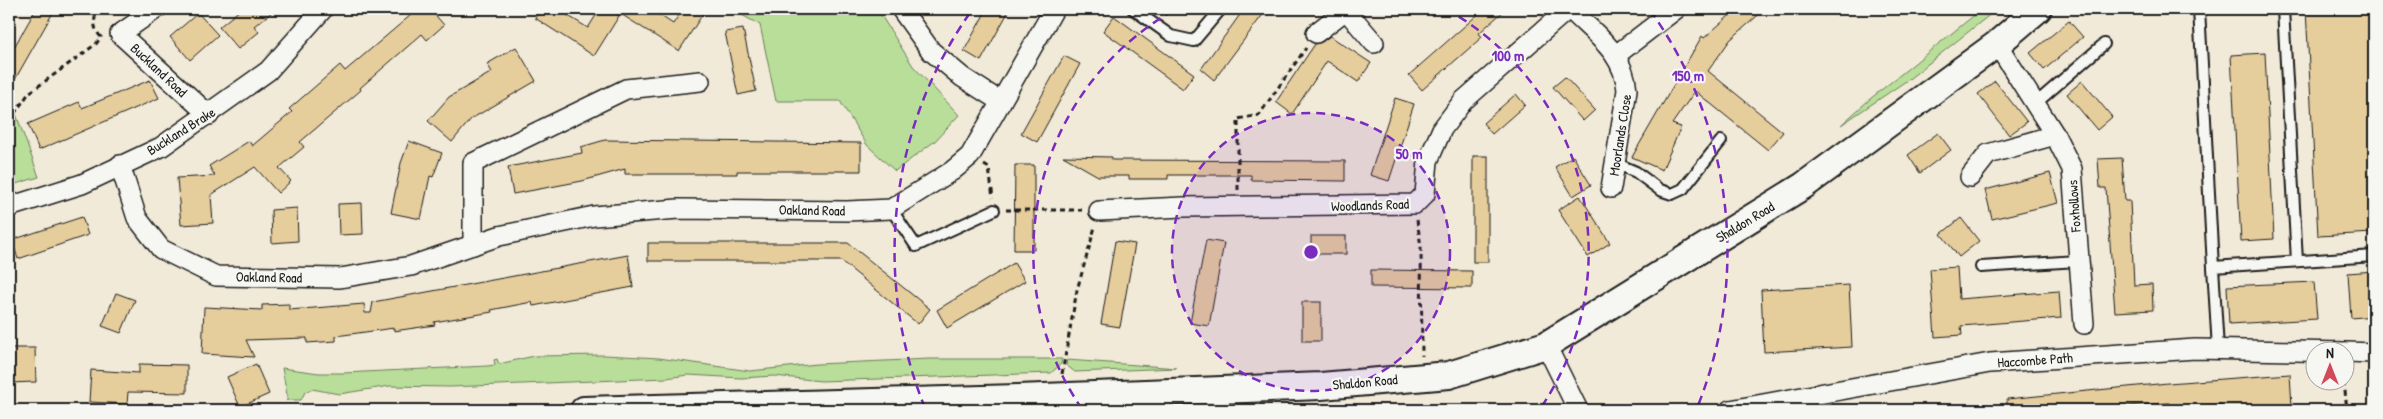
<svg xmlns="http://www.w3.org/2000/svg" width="2383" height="419" viewBox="0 0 2383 419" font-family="'Patrick Hand',sans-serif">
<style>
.green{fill:#b8de99;stroke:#6a7d5a}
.building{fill:#e6cd9c;stroke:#1c1c1c}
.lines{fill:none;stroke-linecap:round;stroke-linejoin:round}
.lane-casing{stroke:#1c1c1c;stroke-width:14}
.street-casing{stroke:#1c1c1c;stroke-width:22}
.secondary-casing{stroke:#1c1c1c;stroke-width:30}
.path{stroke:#1c1c1c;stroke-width:3;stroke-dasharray:5 4;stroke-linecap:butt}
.lane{stroke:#f6f6f2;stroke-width:10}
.street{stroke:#f6f6f2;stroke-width:19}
.secondary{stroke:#f6f6f2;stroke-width:26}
.ring{fill:none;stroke:#7b2cbf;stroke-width:2.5;stroke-dasharray:9 6}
.labels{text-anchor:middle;stroke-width:4.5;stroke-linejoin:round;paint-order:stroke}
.street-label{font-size:14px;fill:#1c1c1c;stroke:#f6f6f2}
.centre{fill:#7b2cbf;stroke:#f6f6f2;stroke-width:2.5}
.ring-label{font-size:15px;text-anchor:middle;font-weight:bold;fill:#7b2cbf;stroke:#f6f6f2;stroke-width:4.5;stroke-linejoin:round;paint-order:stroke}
</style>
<rect width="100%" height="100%" fill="#f1ead8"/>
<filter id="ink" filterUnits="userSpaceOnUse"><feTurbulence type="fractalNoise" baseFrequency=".02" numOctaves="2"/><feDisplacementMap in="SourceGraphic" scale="10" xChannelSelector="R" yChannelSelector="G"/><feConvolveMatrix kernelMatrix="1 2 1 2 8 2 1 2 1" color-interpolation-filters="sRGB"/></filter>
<g filter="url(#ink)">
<g class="green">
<path d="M731 9H877L913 66 959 115 935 141 895 171 867 145 840 101H776L760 25Z"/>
<path d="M1982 9H1997L1909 79 1841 125 1870 99Z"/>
<path d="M16 114 39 177 9 186V126Z"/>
<path d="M605 355 659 358 750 371 817 364 929 359H1062L1061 364 1051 373 821 381 774 376 741 378 688 375 666 378 450 387 390 386 339 394 312 389 305 392 301 400H286H288L282 368 319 373H343L487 366 495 365 494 360 497 359 499 364 534 356Z"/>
<path d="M1067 360 1165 367 1176 368 1075 372 1066 365Z"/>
</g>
<g class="building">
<path d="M36 9H55L9 90V56Z"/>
<path d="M241 9H276L254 26 259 32 238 49 219 27Z"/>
<path d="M418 9H430L444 25 427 40 422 34 360 88 361 90 300 142 304 147 279 168 291 181 278 193 255 167 211 195 213 223 181 225 177 178 215 176 209 166 249 141 252 146 292 112 289 109 340 65 345 71Z"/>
<path d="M541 9H557L588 28 600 9H608L619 16 594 56 535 18Z"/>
<path d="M613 9H650L673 24 683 9H706L679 51Z"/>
<path d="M987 9H1010L981 61 964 51Z"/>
<path d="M1244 9H1267L1214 80 1201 69Z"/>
<path d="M1484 9H1506L1479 33 1482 37 1422 90 1409 75Z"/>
<path d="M1737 9H1765L1730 40 1708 71 1783 132 1768 150 1695 91 1672 124 1681 127 1662 170 1632 157 1702 36 1704 38Z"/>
<path d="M2306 9H2374V233L2318 236Z"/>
<path d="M198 13 218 35 190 60 170 37Z"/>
<path d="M1114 16 1194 74 1183 89 1103 31Z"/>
<path d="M2069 21 2083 37 2044 70 2030 53Z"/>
<path d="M743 29 756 91 738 95 725 32Z"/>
<path d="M1330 36 1371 63 1358 82 1327 61 1292 114 1276 102 1315 44 1322 42Z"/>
<path d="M516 47 536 81 471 119 452 142 428 121 449 97 492 72 487 64Z"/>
<path d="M2265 53 2274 239 2241 241 2231 55Z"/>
<path d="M1064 56 1080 64 1037 142 1021 133Z"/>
<path d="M1565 77 1595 110 1583 121 1553 87Z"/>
<path d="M150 80 159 98 39 150 28 124 79 102 82 108Z"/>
<path d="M1995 81 2027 122 2009 135 1978 94Z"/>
<path d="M2082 81 2112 117 2097 130 2067 94Z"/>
<path d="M1516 94 1525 105 1492 134 1483 123Z"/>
<path d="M1395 98 1414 104 1389 181 1370 175Z"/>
<path d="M1938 133 1951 150 1920 173 1908 155Z"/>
<path d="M605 140 861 143V171H737V174H625V169L582 181 513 194 508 167 582 153 581 147Z"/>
<path d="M409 141 442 153 433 177 430 176 421 219 391 213 401 163Z"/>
<path d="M1063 156 1112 157V160L1345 161V181L1251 180V175H1168V179H1129V176H1098Z"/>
<rect x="1473" y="156" width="15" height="106"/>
<path d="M1573 156 1591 185 1573 196 1555 167Z"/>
<path d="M2122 158 2125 201H2130L2134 285 2152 284 2153 310 2115 312 2106 188H2100L2098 159Z"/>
<path d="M1015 165H1034V250H1014Z"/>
<path d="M2050 173 2058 203 1992 219 1985 190Z"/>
<path d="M1580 196 1610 243 1588 257 1558 210Z"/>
<path d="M362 203 363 234 339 235 338 204Z"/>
<path d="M297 208 298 241 272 243 271 210Z"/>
<path d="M82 217 88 235 18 259 12 240Z"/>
<path d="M1961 218 1979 241 1959 257 1941 234Z"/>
<rect x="1311" y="236" width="35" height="18"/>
<path d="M1206 240 1224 243 1209 326 1190 323Z"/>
<path d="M1115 241 1135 244 1120 327 1101 324Z"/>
<path d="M648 243H848L930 309 918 324 841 261H648Z"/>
<path d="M628 255 633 287 533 306 532 302 491 310 492 312 434 322 435 325 394 331V328L336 336V341L307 343V338L246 340 254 357 202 354 204 307 262 310V305L289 304V310L364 304 365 313H371L373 302Z"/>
<path d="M1014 263 1025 281 947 328 937 310Z"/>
<path d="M1957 267 1959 299 2059 291 2061 318 1961 326 1962 335 1935 337 1930 269Z"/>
<path d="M1371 270 1472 271V288L1371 287Z"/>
<path d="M2374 271V316L2351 318 2348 273Z"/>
<path d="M2314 282 2317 319 2229 324 2227 286Z"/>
<path d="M1849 285 1852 347 1764 352 1761 290Z"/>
<path d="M116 293 135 300 121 333 102 326Z"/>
<rect x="1302" y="302" width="19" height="39"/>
<path d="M9 348H35L36 382 9 383Z"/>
<path d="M139 364 187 365V393L128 392 127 404 89 402 91 370 139 373Z"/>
<path d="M256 364 269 394 240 407 227 377Z"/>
<path d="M2290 374 2292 407 2221 410V404L2170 408 2169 403 2127 406 2128 410H2007V399L2168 383Z"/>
</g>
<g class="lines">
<defs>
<g id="lane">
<path d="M1133 9 1171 36 1194 41 1221 9"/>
<path d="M2199 9 2213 267 2374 256"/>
<path d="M2283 9 2297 261"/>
<path d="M2035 104 2104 44"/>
<path d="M1615 163 1636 172 1660 190 1672 194 1683 189 1721 141"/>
<path d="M891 209 916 246 994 210"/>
<path d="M1981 267 2078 261"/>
<path d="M2213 267 2218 349"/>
</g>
<g id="street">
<path d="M156 9 120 34 209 115"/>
<path d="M901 9 931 51 962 77 1001 102"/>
<path d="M1570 9C1595 35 1624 52 1627 90L1611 188"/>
<path d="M1346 10 1374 43"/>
<path d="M1316 33 1347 9"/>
<path d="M1997 44 2055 135 2072 169 2084 324"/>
<path d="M1616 55 1676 9"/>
<path d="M120 165 137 218 161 249 216 276 340 278 411 266 499 236 594 216 678 209 847 211 891 209 952 171 970 156 1054 9"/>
<path d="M1970 177 1988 154 2055 135"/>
<path d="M9 207 82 184 161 147 268 71 323 9"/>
<path d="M1099 211 1183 207 1415 204 1425 194 1428 161 1442 129 1463 101 1568 9"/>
<path d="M473 245V163L626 89 700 81"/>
<path d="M1546 345 1578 410"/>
<path d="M2346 352 2374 353"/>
<path d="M1730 410 1990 363 2195 349 2345 352"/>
</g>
<path id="secondary" d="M584 410 1018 398 1321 386 1449 375 1546 345 1803 186 1997 44 2038 9"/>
</defs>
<use href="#lane" class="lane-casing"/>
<use href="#street" class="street-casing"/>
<use href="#secondary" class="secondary-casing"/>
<g class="path">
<path d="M9 121 29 93 96 44 101 37C93 29 93 19 98 9"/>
<path d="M984 165 989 168 993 198"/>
<path d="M1238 190V119L1259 115 1306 48"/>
<path d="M1006 210H1082"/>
<path d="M1417 220 1421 247 1422 356"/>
<path d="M1062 374 1077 290 1095 227"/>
<path d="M2344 382 2347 410"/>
</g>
<use href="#lane" class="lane"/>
<use href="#street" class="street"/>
<use href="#secondary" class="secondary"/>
</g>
</g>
<circle cx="1311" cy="252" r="139" fill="#7b2cbf" fill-opacity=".12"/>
<g class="ring">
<circle cx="1311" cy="252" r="139"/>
<path d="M1082 409A278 278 0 0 1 1176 9M1446 9A278 278 0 0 1 1540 409"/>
<path d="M925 408A416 416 0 0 1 972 10M1650 10A416 416 0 0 1 1697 408"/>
</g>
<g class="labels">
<g class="street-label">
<text transform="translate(159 70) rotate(43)" y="5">Buckland Road</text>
<text transform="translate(181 131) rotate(-32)" y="5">Buckland Brake</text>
<text transform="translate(1620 135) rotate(-81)" y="5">Moorlands Close</text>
<text transform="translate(1370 205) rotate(-2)" y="5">Woodlands Road</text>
<text transform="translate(2074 206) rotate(-94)" y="5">Foxhollows</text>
<text transform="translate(812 210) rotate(1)" y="5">Oakland Road</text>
<text transform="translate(1745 222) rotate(-31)" y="5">Shaldon Road</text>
<text transform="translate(269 277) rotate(1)" y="5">Oakland Road</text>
<text transform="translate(2035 360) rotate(-4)" y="5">Haccombe Path</text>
<text transform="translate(1365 382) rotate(-5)" y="5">Shaldon Road</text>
</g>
</g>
<circle cx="1311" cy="252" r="8" class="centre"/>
<g class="ring-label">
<text x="1508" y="61">100 m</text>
<text x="1688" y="81">150 m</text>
<text x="1409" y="159">50 m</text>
</g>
<rect width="2383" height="419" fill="none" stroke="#f6f6f2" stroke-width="30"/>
<rect x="15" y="15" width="2353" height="389" fill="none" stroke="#1c1c1c" stroke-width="2" filter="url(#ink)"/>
<g transform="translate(2330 366)"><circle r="24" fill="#f6f6f2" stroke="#9f9f9c"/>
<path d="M0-4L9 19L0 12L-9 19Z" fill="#d1495b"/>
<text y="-8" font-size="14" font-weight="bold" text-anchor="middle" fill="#1c1c1c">N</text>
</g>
</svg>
